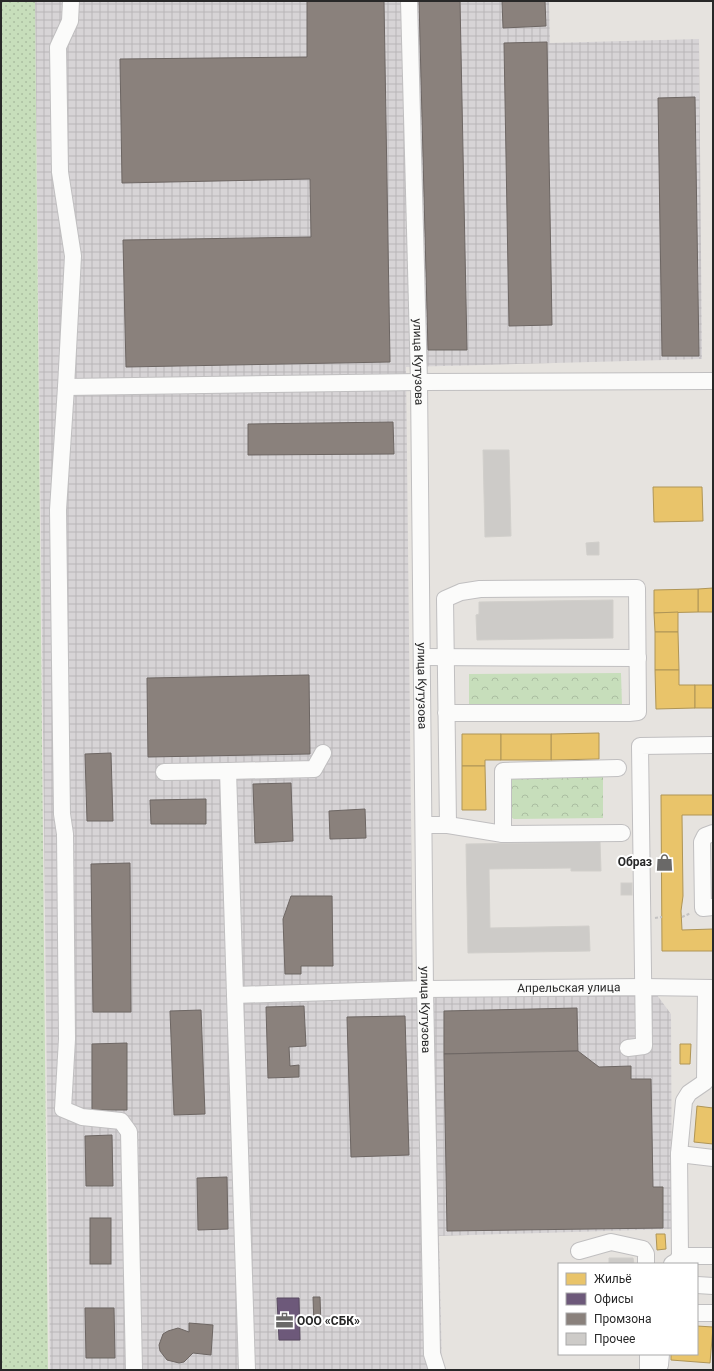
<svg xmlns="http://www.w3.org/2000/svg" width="714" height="1371" viewBox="0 0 714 1371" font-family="Roboto,sans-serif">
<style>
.industrial{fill:url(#industrial-grid)}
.grass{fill:url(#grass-dots)}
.park{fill:url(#park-crowns)}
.homes{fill:#e9c46a;stroke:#af9556}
.offices{fill:#6d597a;stroke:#584a61}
.industry{fill:#8a817c;stroke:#6d6663}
.building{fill:#cdcbc8;stroke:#d1cfcb}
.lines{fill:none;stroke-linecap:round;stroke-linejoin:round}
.minor-casing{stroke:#c0bfc0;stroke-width:18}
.path{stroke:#c3c2c2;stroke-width:2;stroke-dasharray:3 2;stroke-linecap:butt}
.minor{stroke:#fbfbfa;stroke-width:16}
.labels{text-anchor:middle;stroke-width:4;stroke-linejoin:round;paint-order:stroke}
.street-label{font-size:12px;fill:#282828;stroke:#fff}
.poi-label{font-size:12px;font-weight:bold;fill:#282828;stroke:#fff;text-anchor:end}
</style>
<defs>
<pattern id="industrial-grid" width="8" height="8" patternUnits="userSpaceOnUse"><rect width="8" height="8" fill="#d7d4d6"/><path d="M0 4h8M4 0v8" fill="none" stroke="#b9b6b8"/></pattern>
<pattern id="grass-dots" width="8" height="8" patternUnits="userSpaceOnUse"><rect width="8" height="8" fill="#c7debb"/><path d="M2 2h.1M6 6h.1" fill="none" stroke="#abbea1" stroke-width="1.8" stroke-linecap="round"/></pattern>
<pattern id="park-crowns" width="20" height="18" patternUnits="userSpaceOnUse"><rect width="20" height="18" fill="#c7debb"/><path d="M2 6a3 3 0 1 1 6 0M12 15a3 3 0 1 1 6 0" fill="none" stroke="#abbea1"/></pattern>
</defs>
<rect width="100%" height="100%" fill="#e6e3df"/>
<path class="industrial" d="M35 1H549L550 43 699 39 702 359 406 367 413 996 657 995 671 1014 672 1229 439 1236 442 1370H50Z"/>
<path class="grass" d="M1 1H35L48 1370H1Z"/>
<g class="park">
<path d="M621 673 622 706H469V674Z"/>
<path d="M603 774V818L514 819 508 816 507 784 515 775Z"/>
</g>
<g class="homes">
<path d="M653 487H702L703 521 654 522Z"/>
<path d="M713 588V612H698V589Z"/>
<path d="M698 589V612L654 613V590Z"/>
<path d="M678 612V632H655L654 613Z"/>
<path d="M655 632H678L679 670H655Z"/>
<path d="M655 670H679V685H695V708L656 709Z"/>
<rect x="695" y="685" width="18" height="23"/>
<path d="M599 733V759L551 760V734Z"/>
<path d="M462 734H501V760H485V766H462Z"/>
<rect x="501" y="734" width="50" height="26"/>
<path d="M462 766H485L486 810H462Z"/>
<path d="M661 795H713V815H682L683 896 681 911 682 930 713 929V951H662Z"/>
<path d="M680 1044H691L690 1064H680Z"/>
<path d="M697 1106 713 1108V1144L694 1142Z"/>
<path d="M656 1234H665L666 1249 657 1250Z"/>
<path d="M697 1326 713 1327 710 1363 671 1360V1354H697Z"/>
</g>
<path class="offices" d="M277 1298H299L300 1340H279Z"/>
<g class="industry">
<path d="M307 1H384L390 362 126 367 123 240 311 237 310 179 122 183 120 59 307 57Z"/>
<path d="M419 1H460L467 350H428Z"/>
<path d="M502 1H545L546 26 503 28Z"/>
<path d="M547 42 552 325 509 326 504 43Z"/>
<path d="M695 97 699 356H662L658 98Z"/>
<path d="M393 422 394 454 248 455V424Z"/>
<path d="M309 675 310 754 148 757 147 678Z"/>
<path d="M111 753 113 821H87L85 754Z"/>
<path d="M291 783 293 841 255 843 253 784Z"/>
<path d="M206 799V824H151L150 800Z"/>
<path d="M365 809 366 838 330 839 329 811Z"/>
<path d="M130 863 131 1012H93L91 864Z"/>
<path d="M291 896H332L333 966H301V974H285L283 919Z"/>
<path d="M304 1006 306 1046 289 1047 290 1066 299 1065V1077L268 1078 266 1007Z"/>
<path d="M577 1008 578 1051 444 1054V1011Z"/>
<path d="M201 1010 205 1114 174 1115 170 1011Z"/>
<path d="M405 1016 409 1155 351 1157 347 1017Z"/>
<path d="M127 1043V1110H92V1044Z"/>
<path d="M578 1051 599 1067 631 1066V1079H651L653 1187H663V1228L447 1231 444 1054Z"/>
<path d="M112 1135 113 1186H86L85 1136Z"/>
<path d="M227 1177 228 1229 198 1230 197 1178Z"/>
<rect x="90" y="1218" width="21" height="46"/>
<path d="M313 1297H320L321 1326H314Z"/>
<path d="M85 1308H114L115 1358H86Z"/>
<path d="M189 1323 213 1325 211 1355 193 1353 184 1362 179 1363 167 1360 160 1351 159 1345 163 1334 168 1331 178 1328 189 1332Z"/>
</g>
<g class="building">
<path d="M483 450H509L511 536 485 537Z"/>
<path d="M599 542V555H587L586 543Z"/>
<path d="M613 600V638L477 640 476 615 479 614V602Z"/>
<path d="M600 842 601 871H571V868L489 869 490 928 589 926 590 951 468 953 466 844Z"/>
<rect x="621" y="883" width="11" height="12"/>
<path d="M609 1258H633L634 1264H609Z"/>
</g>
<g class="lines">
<defs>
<g id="minor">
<path d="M71 1 70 21 58 47 60 172 73 256 66 387 58 510 62 814 65 834 67 1039 63 1109 82 1117 121 1121 129 1132 134 1370"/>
<path id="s1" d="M409 1 419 382 425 989 432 1354 437 1370"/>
<path d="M66 387 419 382 713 381"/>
<path d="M422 657 638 658"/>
<path d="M446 713H629L638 712 637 588 480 589 461 592 445 599 448 825"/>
<path d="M228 771 314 769 323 753"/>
<path id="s2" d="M164 772 228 771 235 995 425 989 643 987 713 988"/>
<path d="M424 825H448L503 834 622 833"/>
<path d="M713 833 705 836 702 842 703 908 713 907"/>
<path d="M503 834V771L618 768"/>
<path d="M235 995 247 1370"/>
<path d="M628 1048 644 1046 640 746 713 745"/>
<path d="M679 1154 713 1158"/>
<path d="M579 1251 611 1242 643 1249 646 1254V1264"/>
<path d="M680 1256H711"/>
<path d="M672 1264 677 1261 680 1256 679 1154 684 1101 689 1093 705 1082 706 988"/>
<path d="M697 1285 713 1286"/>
<path d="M697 1313H713"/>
<path d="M648 1354V1370"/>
<path d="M655 1370 660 1365 661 1354"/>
</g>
</defs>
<use href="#minor" class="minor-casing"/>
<g class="path">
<path d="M682 917 691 913"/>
<path d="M655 918 662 917"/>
</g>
<use href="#minor" class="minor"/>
</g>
<defs>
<symbol id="shop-bare" viewBox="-9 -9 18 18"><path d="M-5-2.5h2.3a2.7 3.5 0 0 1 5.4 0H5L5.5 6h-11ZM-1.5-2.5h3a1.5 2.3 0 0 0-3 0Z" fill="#6a6968" stroke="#fff" stroke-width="2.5" paint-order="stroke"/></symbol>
<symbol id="office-bare" viewBox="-9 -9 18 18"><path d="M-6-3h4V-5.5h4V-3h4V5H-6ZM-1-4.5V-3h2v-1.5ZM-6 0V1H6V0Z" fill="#6a6968" stroke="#fff" stroke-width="2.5" paint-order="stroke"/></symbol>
</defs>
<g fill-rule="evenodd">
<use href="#shop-bare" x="652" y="850" width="25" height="25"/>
<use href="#office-bare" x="272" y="1308" width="25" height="25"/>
</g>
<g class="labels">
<g class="street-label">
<text dy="4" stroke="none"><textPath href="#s1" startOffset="361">улица Кутузова</textPath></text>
<text dy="4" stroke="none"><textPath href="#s1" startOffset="685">улица Кутузова</textPath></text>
<text dy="4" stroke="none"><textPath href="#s2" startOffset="622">Апрельская улица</textPath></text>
<text dy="4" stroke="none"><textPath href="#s1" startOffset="1009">улица Кутузова</textPath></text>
</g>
<g class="poi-label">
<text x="652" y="866">Образ</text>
<text x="297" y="1325" text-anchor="start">ООО «СБК»</text>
</g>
</g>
<rect width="714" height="1371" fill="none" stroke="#282828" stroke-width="4"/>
<rect x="558" y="1263" width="140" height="92" fill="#ffffff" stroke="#a9a9a9"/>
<rect x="566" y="1273" width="20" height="12" fill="#e9c46a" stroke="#a9a9a9"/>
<text x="594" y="1283" font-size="12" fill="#282828">Жильё</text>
<rect x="566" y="1293" width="20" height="12" fill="#6d597a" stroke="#a9a9a9"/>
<text x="594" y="1303" font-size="12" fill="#282828">Офисы</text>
<rect x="566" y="1313" width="20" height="12" fill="#8a817c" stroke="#a9a9a9"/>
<text x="594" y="1323" font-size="12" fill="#282828">Промзона</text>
<rect x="566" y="1333" width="20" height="12" fill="#cdcbc8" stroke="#a9a9a9"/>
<text x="594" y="1343" font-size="12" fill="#282828">Прочее</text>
</svg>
